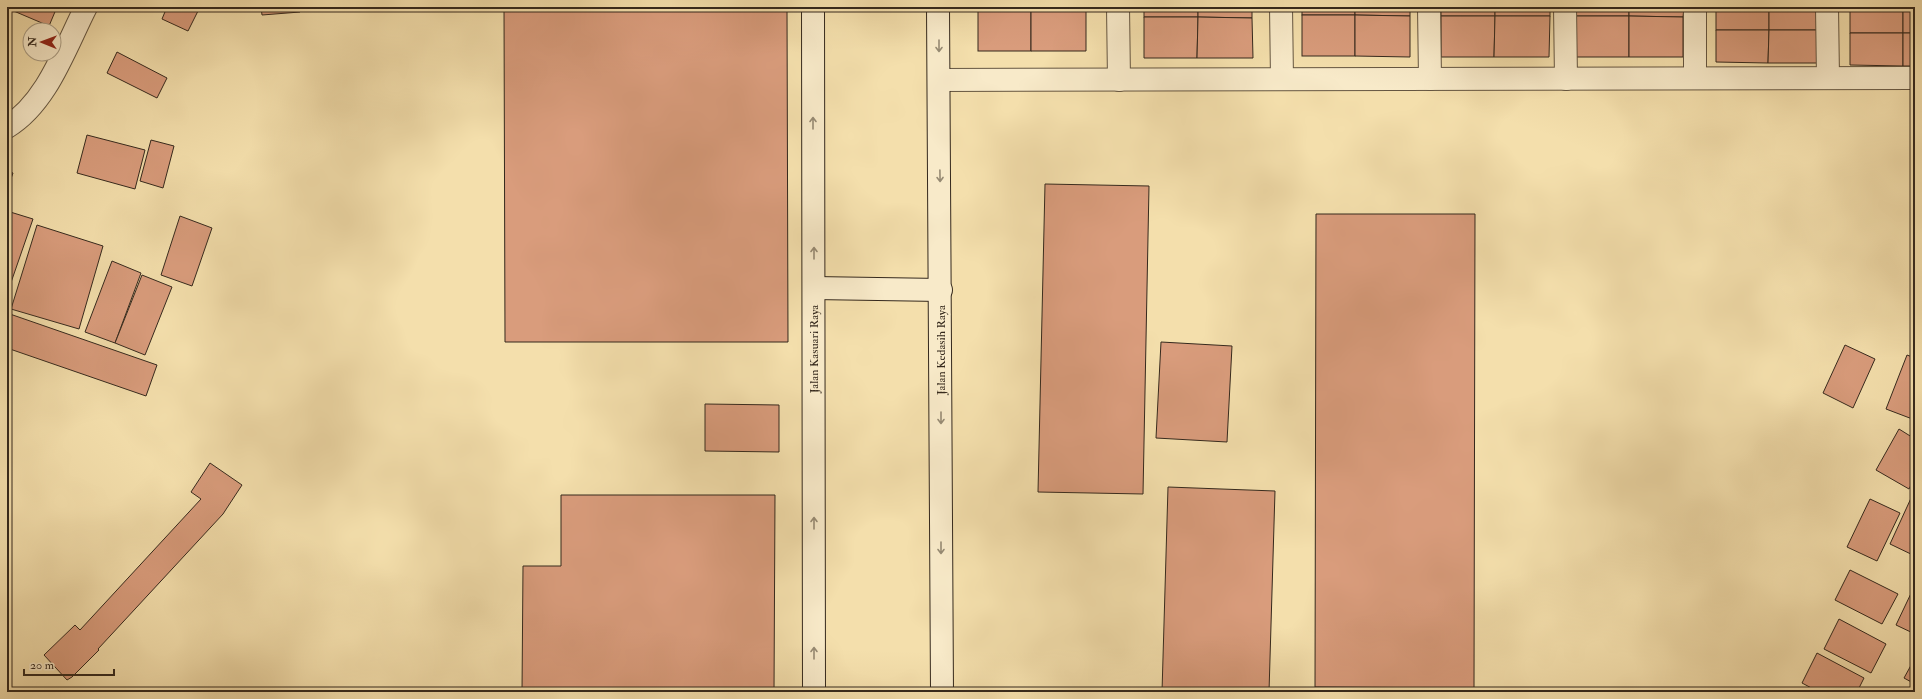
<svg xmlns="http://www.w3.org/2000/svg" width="1922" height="699" viewBox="0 0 1922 699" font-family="'IM FELL Double Pica',serif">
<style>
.building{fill:#d99c7c;stroke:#35291d}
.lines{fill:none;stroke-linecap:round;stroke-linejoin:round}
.street-casing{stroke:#655641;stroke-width:24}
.secondary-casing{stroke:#35291d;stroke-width:24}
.street{stroke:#f8eac9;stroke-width:22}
.secondary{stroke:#f8eac9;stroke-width:22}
.oneway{stroke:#968a73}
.labels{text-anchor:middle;stroke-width:4;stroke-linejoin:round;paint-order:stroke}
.street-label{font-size:12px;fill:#35291d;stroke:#f8eac9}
</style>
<rect width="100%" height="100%" fill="#f4dfac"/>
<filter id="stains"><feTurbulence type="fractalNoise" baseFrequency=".005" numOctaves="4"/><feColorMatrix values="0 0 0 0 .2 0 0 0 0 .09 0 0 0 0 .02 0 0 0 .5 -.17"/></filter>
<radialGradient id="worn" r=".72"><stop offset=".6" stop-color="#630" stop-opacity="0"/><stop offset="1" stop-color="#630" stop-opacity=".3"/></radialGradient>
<g class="building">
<path d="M9 7H57L49 26 9 9Z"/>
<path d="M167 7H200L188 31 162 19Z"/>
<path d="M261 7H300V12L262 15Z"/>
<path d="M504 7H787L788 342H505Z"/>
<rect x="978" y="7" width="53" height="3"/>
<path d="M1031 7H1086V11L1031 10Z"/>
<rect x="1144" y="7" width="54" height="10"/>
<path d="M1198 7H1252V18L1198 17Z"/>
<rect x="1302" y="7" width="53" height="8"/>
<path d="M1355 7H1410V16L1355 15Z"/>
<rect x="1441" y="7" width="54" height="9"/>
<rect x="1495" y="7" width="55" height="9"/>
<rect x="1576" y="7" width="53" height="9"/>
<path d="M1629 7H1684L1683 17 1629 16Z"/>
<rect x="1716" y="7" width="53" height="23"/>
<path d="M1769 7H1824L1823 30H1769Z"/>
<rect x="1850" y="7" width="53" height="26"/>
<rect x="1903" y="7" width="12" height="26"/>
<rect x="978" y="10" width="53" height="41"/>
<path d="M1031 10 1086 11V51H1031Z"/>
<rect x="1302" y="15" width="53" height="41"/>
<path d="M1355 15 1410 16V57L1355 56Z"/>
<path d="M1441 16H1495L1494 57H1441Z"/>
<path d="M1495 16H1550L1549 57H1494Z"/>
<path d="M1576 16H1629V57H1575Z"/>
<path d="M1629 16 1683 17V57H1629Z"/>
<path d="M1144 17H1198L1197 58H1144Z"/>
<path d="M1198 17 1252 18 1253 58H1197Z"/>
<path d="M1716 30H1769L1768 63 1716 62Z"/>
<path d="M1769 30H1823V63H1768Z"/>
<path d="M1850 33H1903V66L1850 65Z"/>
<rect x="1903" y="33" width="12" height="33"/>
<path d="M117 52 167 78 157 98 107 73Z"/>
<path d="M87 135 145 150 135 189 77 173Z"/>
<path d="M151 140 174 146 163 188 140 181Z"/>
<path d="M7 171 13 173 7 190Z"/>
<path d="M1045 184 1149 186 1143 494 1038 492Z"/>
<path d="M7 211 33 219 7 294Z"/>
<path d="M1316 214H1475L1474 688 1315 687Z"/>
<path d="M180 216 212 228 192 286 161 275Z"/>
<path d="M37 225 103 246 79 329 11 309Z"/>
<path d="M112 261 141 273 115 343 85 332Z"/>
<path d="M142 275 172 287 145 355 115 343Z"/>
<path d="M7 313 157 365 146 396 7 348Z"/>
<path d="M1161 342 1232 346 1227 442 1156 438Z"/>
<path d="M1845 345 1875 359 1853 408 1823 393Z"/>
<path d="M1907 355 1915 358V420L1886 409Z"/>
<path d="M705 404 779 405V452L705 451Z"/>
<path d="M1899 429 1915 439V477L1909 489 1876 470Z"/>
<path d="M210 463 242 485 223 514 98 649 99 650 72 677 67 680 44 655 75 625 80 630 201 499 191 492Z"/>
<path d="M1168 487 1275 491 1269 692H1162Z"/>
<path d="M561 495H775L774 692H522L523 566H561Z"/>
<path d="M1912 496 1915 497V556L1890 544Z"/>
<path d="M1870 499 1900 513 1877 561 1847 547Z"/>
<path d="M1850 570 1898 594 1882 624 1835 600Z"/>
<path d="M1915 585V634L1896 625Z"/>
<path d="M1839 619 1886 644 1871 673 1824 649Z"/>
<path d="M1817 653 1864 678 1857 692H1819L1802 683Z"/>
<path d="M1915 658V684L1904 678Z"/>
</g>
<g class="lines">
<defs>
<g id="street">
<path d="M1118 7 1119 80"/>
<path d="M1281 7 1282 79"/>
<path d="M1429 7 1430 79"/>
<path d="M1565 7 1566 79"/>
<path d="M1695 7V78"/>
<path d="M1827 7 1828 78"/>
<path d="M939 80 1915 78"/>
<path d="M7 127C47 103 65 48 86 7"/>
</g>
<g id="secondary">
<path d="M813 7 814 692"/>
<path d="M938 7 942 692"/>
<path d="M814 288 941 290"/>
</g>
</defs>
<use href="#street" class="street-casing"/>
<use href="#secondary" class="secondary-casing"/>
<use href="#street" class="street"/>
<use href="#secondary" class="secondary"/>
</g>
<defs><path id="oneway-shaft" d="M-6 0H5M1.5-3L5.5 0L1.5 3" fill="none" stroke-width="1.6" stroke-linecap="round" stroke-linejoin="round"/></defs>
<g class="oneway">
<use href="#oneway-shaft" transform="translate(939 46) rotate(90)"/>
<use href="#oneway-shaft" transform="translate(813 123) rotate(-90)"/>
<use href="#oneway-shaft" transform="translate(940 176) rotate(89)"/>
<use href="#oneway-shaft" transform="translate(814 253) rotate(-90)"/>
<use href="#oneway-shaft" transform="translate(941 418) rotate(90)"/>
<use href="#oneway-shaft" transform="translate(814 523) rotate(-90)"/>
<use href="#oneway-shaft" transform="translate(941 548) rotate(90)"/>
<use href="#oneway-shaft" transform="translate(814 653) rotate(-90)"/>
</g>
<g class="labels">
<g class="street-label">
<text transform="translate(814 349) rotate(-90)" y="4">Jalan Kasuari Raya</text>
<text transform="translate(941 350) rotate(-90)" y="4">Jalan Kedasih Raya</text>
</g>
</g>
<rect width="1922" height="699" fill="none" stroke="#f4dfac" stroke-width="24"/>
<rect x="8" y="8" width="1906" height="683" fill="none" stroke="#35291d" stroke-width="2"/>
<rect x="12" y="12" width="1898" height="675" fill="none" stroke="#35291d"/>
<g transform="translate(42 42) rotate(271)"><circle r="19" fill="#f8eac9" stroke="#aa9d84"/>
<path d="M0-3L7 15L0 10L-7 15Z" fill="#8f2418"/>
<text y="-6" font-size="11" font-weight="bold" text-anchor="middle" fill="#35291d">N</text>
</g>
<path d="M24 669v6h90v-6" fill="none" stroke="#35291d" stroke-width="2"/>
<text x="30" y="669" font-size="12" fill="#35291d" stroke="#f8eac9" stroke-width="3" paint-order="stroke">20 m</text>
<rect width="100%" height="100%" filter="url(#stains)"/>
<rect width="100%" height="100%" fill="url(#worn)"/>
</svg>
